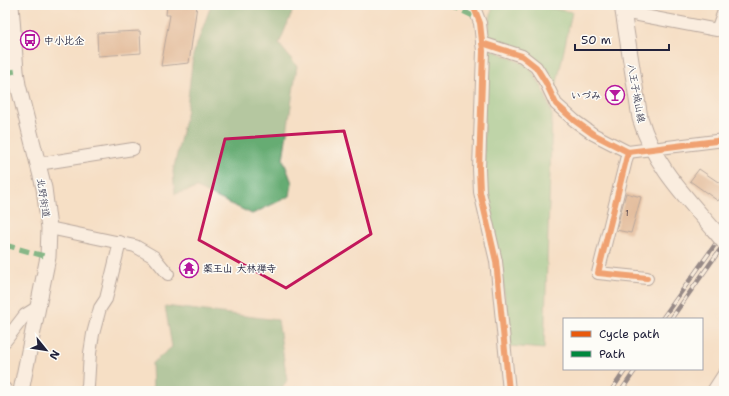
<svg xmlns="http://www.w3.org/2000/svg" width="729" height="396" viewBox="0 0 729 396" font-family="'Shantell Sans','Klee One',sans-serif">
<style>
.green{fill:#7dc886;stroke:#507560}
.forest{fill:#66ac73;stroke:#446757}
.building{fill:#ce9770}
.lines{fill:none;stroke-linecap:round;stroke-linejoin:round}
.minor-casing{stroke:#6c646b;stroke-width:14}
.major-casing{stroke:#6c646b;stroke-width:17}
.minor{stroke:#fff;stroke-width:12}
.major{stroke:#fff;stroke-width:15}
.rail-casing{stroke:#22223b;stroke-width:4.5}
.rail{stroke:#fdfcf7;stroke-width:3;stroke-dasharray:9;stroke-linecap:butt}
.major-bridge-casing{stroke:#6c646b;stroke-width:17;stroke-linecap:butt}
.major-bridge{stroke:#fff;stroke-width:15}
.quiet{stroke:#00873e;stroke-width:5;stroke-dasharray:10 5;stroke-linecap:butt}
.cycleway-casing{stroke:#fdfcf7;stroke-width:8}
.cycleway{stroke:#e8590c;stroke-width:6}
.marked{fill:none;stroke:#c2185b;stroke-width:3;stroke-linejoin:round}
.labels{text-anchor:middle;stroke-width:3;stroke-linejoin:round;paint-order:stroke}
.number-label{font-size:8px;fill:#4d3f48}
.poi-label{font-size:10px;font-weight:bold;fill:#22223b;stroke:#fdfcf7;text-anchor:start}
.street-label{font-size:10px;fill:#22223b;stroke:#fdfcf7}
</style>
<rect width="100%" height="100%" fill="#fdfcf7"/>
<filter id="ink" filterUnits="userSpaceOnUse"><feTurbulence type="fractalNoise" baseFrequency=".025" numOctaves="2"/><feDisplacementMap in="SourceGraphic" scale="8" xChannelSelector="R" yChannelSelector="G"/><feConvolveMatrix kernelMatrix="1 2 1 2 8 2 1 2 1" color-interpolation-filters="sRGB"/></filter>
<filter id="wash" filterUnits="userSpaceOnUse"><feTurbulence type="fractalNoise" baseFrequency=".012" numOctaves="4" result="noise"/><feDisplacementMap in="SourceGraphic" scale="16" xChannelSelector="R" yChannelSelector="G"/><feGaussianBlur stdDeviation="0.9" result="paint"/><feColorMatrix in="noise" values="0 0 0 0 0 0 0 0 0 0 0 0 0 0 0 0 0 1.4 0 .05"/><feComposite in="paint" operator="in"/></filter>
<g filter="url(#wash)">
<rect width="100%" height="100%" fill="#f6dfc5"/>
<g class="green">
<path d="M493 5H532L572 12 555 92 546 72 486 40Z"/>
<path d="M484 46 529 66 544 91 552 115 544 349 509 346 508 321 499 257 484 193Z"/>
</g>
<g class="forest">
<path d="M211 5H295L279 44 297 66 283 159 292 183 290 196 252 214 197 188 175 194 173 171 186 115 193 55Z"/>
<path d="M165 306 278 320 287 380 281 391H153L152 363 172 347Z"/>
</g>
<g id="blocks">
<g class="building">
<path d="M167 5H197L189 63 161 66 170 15H166Z"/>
<path d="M140 31 141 53 98 56 97 33Z"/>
<path d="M699 169 724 186V192L718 201 690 181Z"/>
<path d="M626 193 641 197 631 233 616 230Z"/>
</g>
</g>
</g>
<g filter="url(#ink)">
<use href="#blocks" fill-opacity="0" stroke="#6c646b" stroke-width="1"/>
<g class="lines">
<defs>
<g id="minor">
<path d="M473 5 480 23 483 51 479 169 480 192 496 261 509 391"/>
<path d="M623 12 717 30 724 11"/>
<path d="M482 43 522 56 536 67 546 83 556 104 575 121 593 134 628 152 724 140"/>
<path d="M628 152 598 273 647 278"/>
<path d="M38 164 133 149"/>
<path d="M49 228 135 246 154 257 168 274"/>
<path d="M5 341 25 315 38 307"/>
<path d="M5 389 6 391"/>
<path d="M85 391 88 386 90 353 93 334 100 308 106 299 120 242"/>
<path d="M713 391 724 374"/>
</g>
<g id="major">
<path d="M11 5 16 71 18 85 44 188 49 228 48 257 21 391"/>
<path d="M622 5 640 118C654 165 683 194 714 230"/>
</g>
</defs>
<use href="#minor" class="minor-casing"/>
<use href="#major" class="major-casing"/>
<use href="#minor" class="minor"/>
<use href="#major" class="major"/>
<defs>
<g id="rail">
<path d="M662 319 724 232"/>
<path d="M671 319 724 244"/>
<path d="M611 391 626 369"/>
<path d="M621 391 636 369"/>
</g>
</defs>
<use href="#rail" class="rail-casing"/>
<use href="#rail" class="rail"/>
<defs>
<path id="major-bridge" d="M714 230 724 242"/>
</defs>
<use href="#major-bridge" class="major-bridge-casing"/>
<use href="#major-bridge" class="major-bridge"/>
<g class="quiet">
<path d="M450 5 479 19"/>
<path d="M5 73 16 71"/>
<path d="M5 245 48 257"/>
</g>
<defs>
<g id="cycleway">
<path d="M473 5 480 23 483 51 479 169 480 192 496 261 509 391"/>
<path d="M482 43 522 56 536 67 546 83 556 104 575 121 593 134 628 152 724 140"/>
<path d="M628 152 598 273 647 278"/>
</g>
</defs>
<use href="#cycleway" class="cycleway-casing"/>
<use href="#cycleway" class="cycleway"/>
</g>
</g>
<path d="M0 0H729V396H0ZM344 131 371 234 286 288 199 240 225 139Z" fill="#f6dfc5" fill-opacity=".55" fill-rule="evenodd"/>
<path class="marked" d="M344 131 371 234 286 288 199 240 225 139Z"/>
<defs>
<symbol id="bus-ring" viewBox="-11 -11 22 22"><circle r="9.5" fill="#fdfcf7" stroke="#b5179e" stroke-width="1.5"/><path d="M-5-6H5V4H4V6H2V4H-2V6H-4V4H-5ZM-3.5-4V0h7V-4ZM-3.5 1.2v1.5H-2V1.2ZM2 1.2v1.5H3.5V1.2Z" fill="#b5179e"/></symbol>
<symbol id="bar-ring" viewBox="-11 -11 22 22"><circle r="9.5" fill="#fdfcf7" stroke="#b5179e" stroke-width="1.5"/><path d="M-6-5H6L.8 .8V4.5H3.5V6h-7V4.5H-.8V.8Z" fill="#b5179e"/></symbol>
<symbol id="temple-ring" viewBox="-11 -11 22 22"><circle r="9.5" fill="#fdfcf7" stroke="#b5179e" stroke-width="1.5"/><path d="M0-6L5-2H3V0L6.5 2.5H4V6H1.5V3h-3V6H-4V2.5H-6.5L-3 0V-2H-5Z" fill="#b5179e"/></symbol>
</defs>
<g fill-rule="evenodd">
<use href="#bus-ring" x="19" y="29" width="22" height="22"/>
<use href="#bar-ring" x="604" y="84" width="22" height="22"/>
<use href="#temple-ring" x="178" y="257" width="22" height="22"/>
</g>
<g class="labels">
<g class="number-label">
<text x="627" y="216">1</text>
</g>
<g class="poi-label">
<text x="44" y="44">中小比企</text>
<text x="601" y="99" text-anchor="end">いづみ</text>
<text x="203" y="272">薬王山 大林禅寺</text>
</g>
<g class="street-label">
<text transform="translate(637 93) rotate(80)" y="4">八王子城山線</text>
<text transform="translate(44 198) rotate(81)" y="4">北野街道</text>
</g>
</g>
<rect width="729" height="396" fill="none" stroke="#fdfcf7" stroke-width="20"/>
<rect x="563" y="318" width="140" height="52" fill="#fdfcf7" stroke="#a5a5ac"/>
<rect x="571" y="331" width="20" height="6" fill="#e8590c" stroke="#a5a5ac"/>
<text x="599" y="338" font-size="12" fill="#22223b">Cycle path</text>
<rect x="571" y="351" width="20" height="6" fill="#00873e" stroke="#a5a5ac"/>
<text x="599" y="358" font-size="12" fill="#22223b">Path</text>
<g transform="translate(46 350) rotate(120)" stroke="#fdfcf7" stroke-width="3" paint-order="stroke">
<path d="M0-3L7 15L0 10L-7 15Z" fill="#22223b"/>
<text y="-6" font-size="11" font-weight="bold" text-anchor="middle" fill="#22223b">N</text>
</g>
<path d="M575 44v6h94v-6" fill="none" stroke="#22223b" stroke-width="2"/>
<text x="581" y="44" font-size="12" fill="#22223b" stroke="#fdfcf7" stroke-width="3" paint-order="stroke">50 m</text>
</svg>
